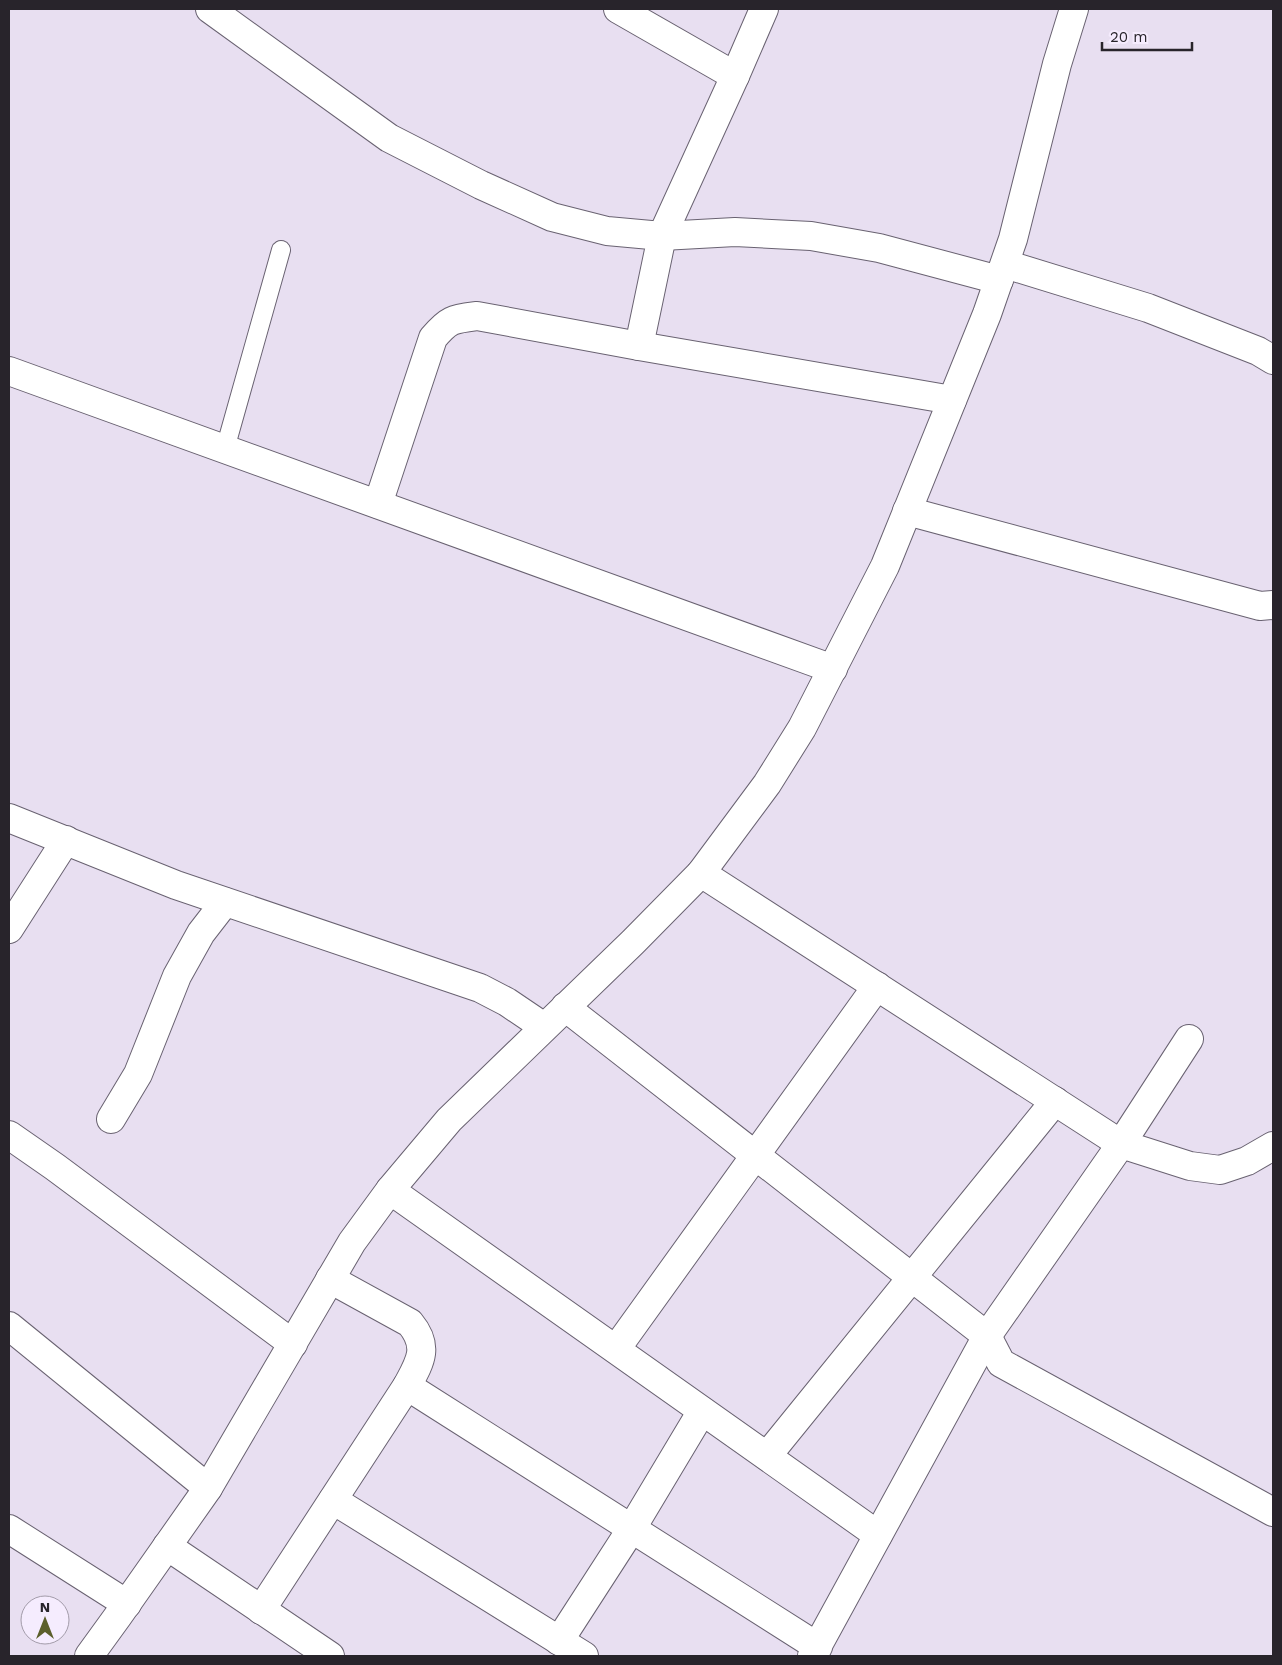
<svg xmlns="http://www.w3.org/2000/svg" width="1282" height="1665" viewBox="0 0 1282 1665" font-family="'Work Sans',sans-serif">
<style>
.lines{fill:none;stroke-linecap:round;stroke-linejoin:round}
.service-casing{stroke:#696271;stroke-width:20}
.minor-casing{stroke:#696271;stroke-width:30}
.service{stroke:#fff;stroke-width:18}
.minor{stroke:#fff;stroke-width:28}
</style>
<rect width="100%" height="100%" fill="#e8dff1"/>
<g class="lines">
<defs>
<path id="service" d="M225 449 281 250"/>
<g id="minor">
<path d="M210 9 389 138 481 185 552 217 607 231 662 236 735 232 811 236 879 248 999 280"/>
<path d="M618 9 735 76"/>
<path d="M1005 264 1148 308 1258 351 1273 360"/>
<path d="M639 346 662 236 735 76 764 9"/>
<path d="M9 371 833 669"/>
<path d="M378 504 433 338C449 319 453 319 477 316L639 346 952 400"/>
<path d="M907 511 1260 606 1273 605"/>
<path d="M9 818 176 885 480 988 507 1002 544 1027"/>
<path d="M701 873 1121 1144 1190 1166 1220 1170 1247 1161 1273 1146"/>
<path d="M9 929 66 840"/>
<path d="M565 1007 987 1336 1001 1363 1273 1512"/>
<path d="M111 1119 138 1074 177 976 201 933 225 902"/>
<path d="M9 1135 55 1167 293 1344"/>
<path d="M390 1190 878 1535"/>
<path d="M9 1326 208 1488"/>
<path d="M616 1349 877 986"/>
<path d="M407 1386 818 1647"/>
<path d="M767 1456 1055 1101"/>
<path d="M333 1500 584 1656"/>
<path d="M9 1529 127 1604"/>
<path d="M167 1546 330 1656"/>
<path d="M261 1610 407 1386C420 1362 430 1347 410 1323L330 1279"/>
<path d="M559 1641 632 1528 702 1411"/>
<path d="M89 1656 118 1616 208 1488 352 1242 390 1190 449 1120 633 942 701 873 767 784 802 728 885 566 987 314 1013 239 1057 64 1074 9"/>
<path d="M812 1656 987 1336 1121 1144 1189 1039"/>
</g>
</defs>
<use href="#service" class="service-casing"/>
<use href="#minor" class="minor-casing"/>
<use href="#service" class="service"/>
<use href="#minor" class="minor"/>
</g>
<rect width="1282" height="1665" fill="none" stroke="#28242b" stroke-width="20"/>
<g transform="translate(45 1620)"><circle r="24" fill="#f5ecfe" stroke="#a39caa"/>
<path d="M0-4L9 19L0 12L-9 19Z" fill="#5c5f2c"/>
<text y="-8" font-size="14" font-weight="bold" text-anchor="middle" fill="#28242b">N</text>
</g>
<path d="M1102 42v8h90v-8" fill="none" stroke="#28242b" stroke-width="2.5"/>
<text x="1110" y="42" font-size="15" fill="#28242b" stroke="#f5ecfe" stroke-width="4" paint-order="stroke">20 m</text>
</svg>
